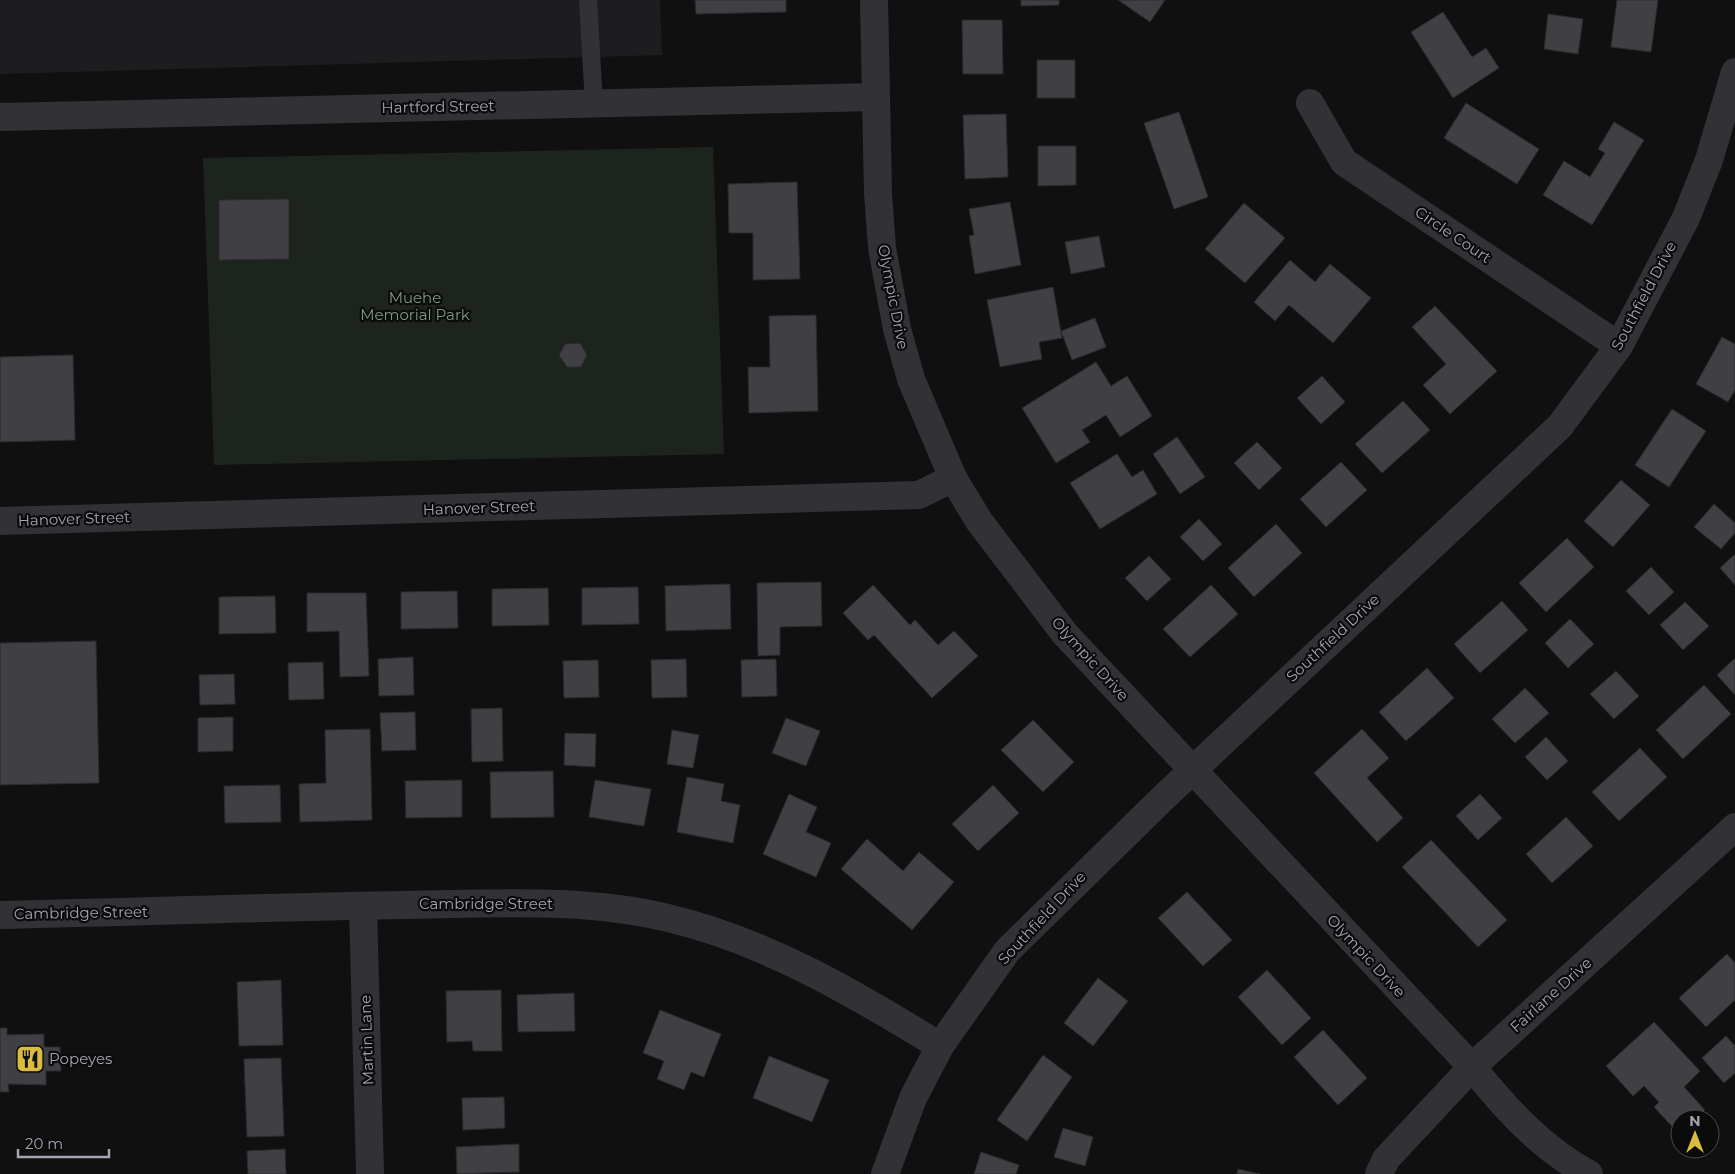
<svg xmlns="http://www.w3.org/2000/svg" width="1735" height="1174" viewBox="0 0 1735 1174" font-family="Montserrat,sans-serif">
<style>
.built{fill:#1d1c1e}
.green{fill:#1d241e}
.building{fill:#404044;stroke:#2b2b2d}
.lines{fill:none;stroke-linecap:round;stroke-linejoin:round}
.lane{stroke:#323236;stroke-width:18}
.street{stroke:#323236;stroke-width:28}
.labels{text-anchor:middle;stroke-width:4.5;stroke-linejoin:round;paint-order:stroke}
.street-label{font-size:15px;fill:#a3a5b1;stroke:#0c0b0c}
.park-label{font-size:15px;fill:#7c9a82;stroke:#0c0b0c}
.poi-label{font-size:15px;fill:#a3a5b1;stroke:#0c0b0c;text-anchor:start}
</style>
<rect width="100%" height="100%" fill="#101011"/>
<path class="built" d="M0 0H660L662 55 0 74Z"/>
<path class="green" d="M713 147 724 454 214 465 203 158Z"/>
<g class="building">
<path d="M695 0H786V12L696 14Z"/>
<path d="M1021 0H1059V5L1021 6Z"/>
<path d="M1118 0H1165L1150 22Z"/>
<path d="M1617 0H1658L1651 52 1611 47Z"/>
<path d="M1443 12 1472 57 1486 48 1499 68 1453 98 1411 32Z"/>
<path d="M1548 14 1583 19 1578 54 1544 49Z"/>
<path d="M962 20H1002L1003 74H963Z"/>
<rect x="1037" y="60" width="38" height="38"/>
<path d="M1466 103 1539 149 1517 184 1444 138Z"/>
<path d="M1179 112 1208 197 1174 209 1144 123Z"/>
<path d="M1006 114 1008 177 965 179 963 115Z"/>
<path d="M1614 122 1644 140 1592 225 1543 195 1564 161 1590 177 1605 153 1598 149Z"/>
<path d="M1038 146H1076V185L1038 186Z"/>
<path d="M797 182 800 279 753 280V233H729L728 184Z"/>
<path d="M289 199V259L219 260V200Z"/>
<path d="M1010 202 1021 265 975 274 969 236 974 235 969 209Z"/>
<path d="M1244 203 1285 238 1245 283 1205 249Z"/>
<path d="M1099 236 1105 267 1071 274 1065 242Z"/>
<path d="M1290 260 1315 282 1330 264 1371 298 1333 343 1289 305 1275 321 1254 302Z"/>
<path d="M1053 287 1062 338 1039 342 1042 359 1000 367 987 300Z"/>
<path d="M1435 306 1497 371 1450 414 1423 385 1446 364 1412 327Z"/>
<path d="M816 315 818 411 749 413 748 367H770L769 316Z"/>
<path d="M1095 318 1106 347 1072 360 1061 331Z"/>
<path d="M1722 337 1735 344V390L1728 402 1696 384Z"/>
<path d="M580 343 587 355 581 367H567L559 355 565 344Z"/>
<path d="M73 355 75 440 0 442V357Z"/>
<path d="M1096 362 1111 386 1127 376 1152 416 1120 437 1106 415 1082 430 1090 442 1056 463 1022 408Z"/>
<path d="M1322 376 1345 402 1321 424 1297 398Z"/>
<path d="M1403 401 1430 430 1382 473 1355 444Z"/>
<path d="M1672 409 1706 431 1669 487 1635 465Z"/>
<path d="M1177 437 1205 477 1180 494 1153 454Z"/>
<path d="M1257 442 1282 468 1259 490 1234 463Z"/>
<path d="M1117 454 1132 477 1143 470 1157 494 1100 529 1070 483Z"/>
<path d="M1341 462 1367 490 1326 527 1300 499Z"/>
<path d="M1621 480 1650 505 1613 547 1584 521Z"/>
<path d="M1714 504 1735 523V533L1721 549 1694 527Z"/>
<path d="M1199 519 1222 544 1203 561 1180 537Z"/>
<path d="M1276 524 1302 553 1254 597 1228 568Z"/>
<path d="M1567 538 1594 567 1546 612 1519 583Z"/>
<path d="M1735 554V585L1720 568Z"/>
<path d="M1149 556 1171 579 1147 601 1125 578Z"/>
<path d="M1651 567 1674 592 1649 615 1626 591Z"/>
<path d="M821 582 822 626 780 627V655L758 656 757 583Z"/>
<path d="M730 584 731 629 666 631 665 586Z"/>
<path d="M873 585 910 625 915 620 938 645 954 631 978 656 932 698 874 635 868 640 843 613Z"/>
<path d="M1211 585 1238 614 1190 657 1163 629Z"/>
<path d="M638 587 639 624 582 625V588Z"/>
<path d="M548 588 549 625 492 626V589Z"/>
<path d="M457 591 458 628 401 629V592Z"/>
<path d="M307 593H366L369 676 340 677 339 631 307 632Z"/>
<path d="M275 596 276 633 219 634V597Z"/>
<path d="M1502 601 1528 630 1480 673 1454 644Z"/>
<path d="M1685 602 1709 626 1683 650 1660 625Z"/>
<path d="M1570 619 1594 644 1568 668 1545 643Z"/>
<path d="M96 641 99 783 0 785V643Z"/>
<path d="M413 657 414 695 379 696 378 659Z"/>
<path d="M1735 658V695L1717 675Z"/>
<path d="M686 659 687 697 652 698 651 660Z"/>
<path d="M776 659 777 696 742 697 741 660Z"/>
<path d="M598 660 599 697 564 698 563 661Z"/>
<path d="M323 662 324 699 289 700 288 663Z"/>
<path d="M1427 668 1454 698 1406 741 1379 712Z"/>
<path d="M1616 671 1639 696 1614 719 1590 694Z"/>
<path d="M234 674 235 704 200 705 199 675Z"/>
<path d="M1704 685 1731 714 1683 759 1656 730Z"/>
<path d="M1525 688 1549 713 1515 743 1492 719Z"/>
<path d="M502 708 503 761 472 762 471 709Z"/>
<path d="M415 712 416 750 382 751 380 713Z"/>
<path d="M233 717V751L198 752V718Z"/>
<path d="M786 718 820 731 806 766 772 753Z"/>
<path d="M1033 720 1074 762 1043 792 1001 750Z"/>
<path d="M370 729 372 820 300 822 299 784 326 783 325 730Z"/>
<path d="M1362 729 1389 758 1367 778 1403 818 1377 842 1314 773Z"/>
<path d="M672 730 699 735 693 768 667 764Z"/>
<path d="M565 733 596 734 595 767 564 765Z"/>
<path d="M1546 737 1568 761 1547 780 1525 757Z"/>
<path d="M1640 748 1667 777 1619 821 1592 792Z"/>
<path d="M553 771 554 817 491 818 490 772Z"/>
<path d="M687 777 724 784 721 801 740 805 733 843 677 832Z"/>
<path d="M462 780V817L406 818 405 781Z"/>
<path d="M595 780 651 789 644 826 589 817Z"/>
<path d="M280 785 281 822 225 823 224 786Z"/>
<path d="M993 785 1019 813 978 851 952 824Z"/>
<path d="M789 794 817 807 806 832 831 843 816 877 763 854Z"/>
<path d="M1480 794 1502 818 1478 840 1456 816Z"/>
<path d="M1566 817 1593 846 1552 883 1526 854Z"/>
<path d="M867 839 903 871 919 852 954 882 912 930 841 869Z"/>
<path d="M1431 840 1507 920 1478 947 1402 867Z"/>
<path d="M1187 892 1232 940 1203 966 1158 918Z"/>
<path d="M1727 954 1735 963V1000L1706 1027 1679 998Z"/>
<path d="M1267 970 1311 1018 1282 1045 1238 997Z"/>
<path d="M1098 978 1128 1001 1093 1046 1064 1023Z"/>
<path d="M281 980 283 1045 239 1046 237 982Z"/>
<path d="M501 990 502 1051H473L472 1041 447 1042 446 991Z"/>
<path d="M574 993 575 1031 518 1032 517 995Z"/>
<path d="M660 1010 721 1034 704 1077 691 1072 684 1090 657 1079 664 1061 643 1053Z"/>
<path d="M1654 1022 1700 1071 1684 1087 1705 1110 1695 1119H1680L1679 1134 1654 1107 1659 1102 1644 1086 1633 1096 1606 1066Z"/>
<path d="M0 1028H7V1035L44 1034V1047H60L61 1071H46V1085L8 1084 9 1092H0Z"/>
<path d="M1323 1030 1367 1078 1338 1105 1294 1057Z"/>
<path d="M1726 1036 1735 1046V1073L1724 1083 1702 1058Z"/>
<path d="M1043 1055 1072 1077 1027 1141 997 1120Z"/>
<path d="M769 1056 829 1080 812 1122 753 1098Z"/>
<path d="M281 1058 284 1136 247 1137 244 1059Z"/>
<path d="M504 1097 505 1128 463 1130 462 1098Z"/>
<path d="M1063 1128 1093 1137 1085 1166 1054 1157Z"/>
<path d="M519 1144V1172L457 1174 456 1147Z"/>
<path d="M285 1149 286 1174H248L247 1151Z"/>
<path d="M981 1152 1019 1165 1016 1174H974Z"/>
<path d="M1238 1169 1260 1174H1237Z"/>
</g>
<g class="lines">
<path class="lane" d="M588 0 594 104"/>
<g class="street">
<path d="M874 0 878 193 882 248 897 329 911 379 953 478 979 521 1065 634 1472 1067C1506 1109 1541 1148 1589 1174"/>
<path d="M1310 103 1344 162 1619 346"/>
<path d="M0 117 876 97"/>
<path d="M0 521 919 495 953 478"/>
<path d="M363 906 370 1174"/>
<path d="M0 915C135 912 270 907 405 905 492 904 582 897 668 918 766 941 855 994 940 1046"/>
<path d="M885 1174 913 1098 940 1046 1007 951 1164 797 1560 426 1619 346 1686 218 1709 160 1735 72"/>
<path d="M1379 1174 1386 1159 1472 1067 1735 827"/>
</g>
</g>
<defs>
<symbol id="restaurant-square" viewBox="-11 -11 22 22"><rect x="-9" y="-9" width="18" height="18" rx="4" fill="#dabc40" stroke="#0c0b0c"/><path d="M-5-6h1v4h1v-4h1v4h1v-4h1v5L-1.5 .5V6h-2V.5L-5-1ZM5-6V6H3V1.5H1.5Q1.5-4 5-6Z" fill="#111"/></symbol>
</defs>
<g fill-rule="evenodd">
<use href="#restaurant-square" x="14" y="1043" width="32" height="32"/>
</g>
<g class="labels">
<g class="street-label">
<text transform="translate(438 107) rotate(-1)" y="5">Hartford Street</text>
<text transform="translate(1453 235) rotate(34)" y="5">Circle Court</text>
<text transform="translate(1644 296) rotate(-62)" y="5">Southfield Drive</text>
<text transform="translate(893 297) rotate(79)" y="5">Olympic Drive</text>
<text transform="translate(479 508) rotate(-2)" y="5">Hanover Street</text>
<text transform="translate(74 519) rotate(-2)" y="5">Hanover Street</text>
<text transform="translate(1333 638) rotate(-43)" y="5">Southfield Drive</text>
<text transform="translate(1090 659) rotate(48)" y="5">Olympic Drive</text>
<text x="486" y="909">Cambridge Street</text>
<text transform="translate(81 913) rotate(-1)" y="5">Cambridge Street</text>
<text transform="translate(1042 918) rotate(-47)" y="5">Southfield Drive</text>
<text transform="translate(1366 956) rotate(47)" y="5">Olympic Drive</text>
<text transform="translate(1551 995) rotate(-42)" y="5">Fairlane Drive</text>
<text transform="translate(367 1040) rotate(-92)" y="5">Martin Lane</text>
</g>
<g class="park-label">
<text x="415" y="303">Muehe<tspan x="415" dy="17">Memorial Park</tspan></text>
</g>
<g class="poi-label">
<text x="49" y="1064">Popeyes</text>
</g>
</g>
<g transform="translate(1695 1134)"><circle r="24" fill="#0c0b0c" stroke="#48494e"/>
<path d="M0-4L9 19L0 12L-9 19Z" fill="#dabc40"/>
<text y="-8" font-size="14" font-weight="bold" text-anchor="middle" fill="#a3a5b1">N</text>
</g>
<path d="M18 1149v8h91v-8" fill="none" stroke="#a3a5b1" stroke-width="2.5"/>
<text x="25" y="1149" font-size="15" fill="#a3a5b1" stroke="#0c0b0c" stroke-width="4" paint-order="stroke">20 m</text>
</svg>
